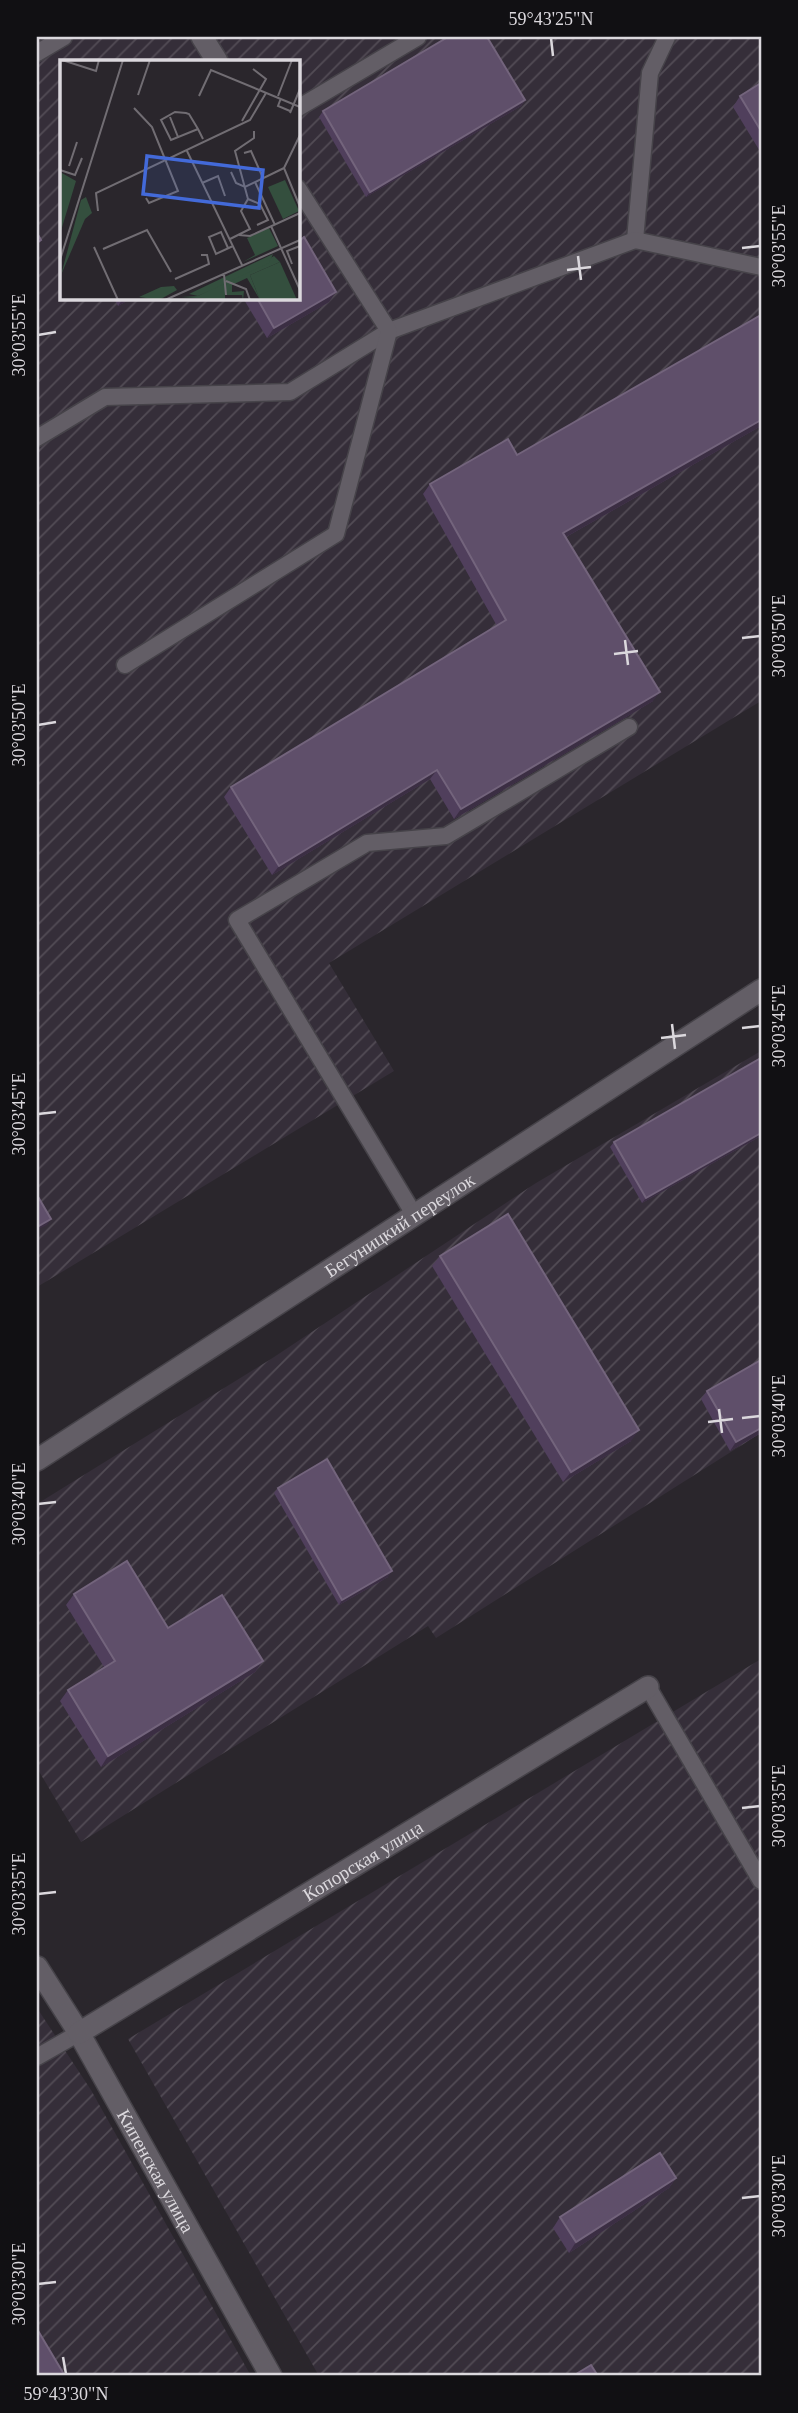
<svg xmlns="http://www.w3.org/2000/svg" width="798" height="2413" viewBox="0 0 798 2413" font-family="Georgia,serif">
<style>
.industrial{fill:url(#industrial-furrows);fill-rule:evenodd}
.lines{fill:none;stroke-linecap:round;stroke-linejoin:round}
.lane-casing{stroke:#464349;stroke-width:19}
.street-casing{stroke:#464349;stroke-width:24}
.lane{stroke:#635e66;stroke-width:16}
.street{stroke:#635e66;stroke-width:21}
.wall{fill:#503f5c}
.shaded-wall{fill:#3b2e43}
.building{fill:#5f4f6a;stroke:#73647c;stroke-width:2}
.ticks{fill:none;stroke:#dbd8dd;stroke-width:2.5}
.labels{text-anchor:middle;stroke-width:5;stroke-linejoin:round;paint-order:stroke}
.street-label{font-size:19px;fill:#dbd8dd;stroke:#111013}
.inset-road{fill:none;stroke:#716d73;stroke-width:2}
.view{fill:#436ad9;fill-opacity:0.15;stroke:#436ad9;stroke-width:3.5}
.inset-edge{fill:none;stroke:#dbd8dd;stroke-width:3.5}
.neatline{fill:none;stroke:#dbd8dd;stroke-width:2.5}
.ticks-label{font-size:18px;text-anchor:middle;fill:#dbd8dd}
</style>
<defs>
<pattern id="industrial-furrows" width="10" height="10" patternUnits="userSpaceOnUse" patternTransform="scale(1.75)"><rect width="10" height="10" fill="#352e39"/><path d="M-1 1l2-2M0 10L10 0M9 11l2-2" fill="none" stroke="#524c55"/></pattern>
</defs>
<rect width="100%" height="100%" fill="#2a262c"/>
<g class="industrial">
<path d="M37 37H761V701L329 963 394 1071 37 1287ZM61 61H298V298H61Z"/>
<path d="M761 1051V1433L436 1638 428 1626 81 1842 37 1768V1504L271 1359 536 1183Z"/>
<path d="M761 1659V2376H319L128 2039Z"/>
<path d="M37 2008 91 2090 251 2376H37Z"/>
</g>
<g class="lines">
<defs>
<g id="lane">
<path d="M37 53 64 37"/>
<path d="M298 108 418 37"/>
<path d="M635 240 650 73 667 37"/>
<path d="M37 438 105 397 290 392 389 331 635 240 761 267"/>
<path d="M125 665 336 534 389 331 298 188"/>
<path d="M415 1216 237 920 367 843 446 836 629 727"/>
<path d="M648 1687 761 1881"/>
<path d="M37 2057 79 2033"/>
</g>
<g id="street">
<path d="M202 37 217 61"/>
<path id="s1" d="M37 1460 761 990"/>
<path id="s2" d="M37 1967 79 2033 271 2376"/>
<path id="s3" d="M79 2033 648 1687"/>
</g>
</defs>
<use href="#lane" class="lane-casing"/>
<use href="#street" class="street-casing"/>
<use href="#lane" class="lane"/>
<use href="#street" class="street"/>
</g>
<g class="wall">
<path d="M761 83V153L733 107 740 96Z"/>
<path d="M525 100 521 106 366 197 319 117 323 111Z"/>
<path d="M114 298H132L118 306Z"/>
<path d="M243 298H298L329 302 267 338Z"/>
<path d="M761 315V426L566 537 653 701 454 819 430 779 272 875 224 797 231 787 497 626 423 494 430 484 517 455Z"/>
<path d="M761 1058V1136L642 1203 610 1147 614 1142Z"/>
<path d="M440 1256 631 1441 563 1482 432 1266Z"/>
<path d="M707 1391 761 1433 730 1451 701 1399Z"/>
<path d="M278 1488 388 1577 339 1605 274 1493Z"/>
<path d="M74 1594 168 1628 263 1661 255 1672 101 1767 60 1701 68 1690 104 1667 66 1605Z"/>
<path d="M676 2178 669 2188 569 2253 553 2228 560 2217Z"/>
</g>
<g class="shaded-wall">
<path d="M525 100 521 106 366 197 370 192Z"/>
<path d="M336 292 329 302 267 338 274 328Z"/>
<path d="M127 298H132L118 306 122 300Z"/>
<path d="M761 420V426L557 542 563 533Z"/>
<path d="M660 692 653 701 454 819 461 809Z"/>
<path d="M437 770 430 779 272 875 279 866Z"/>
<path d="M761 1133V1136L642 1203 646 1198Z"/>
<path d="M51 1219 47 1225 37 1230V1227Z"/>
<path d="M761 1428V1433L730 1451 736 1442Z"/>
<path d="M639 1430 631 1441 563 1482 571 1472Z"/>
<path d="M392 1571 388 1577 339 1605 342 1600Z"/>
<path d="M263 1661 255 1672 101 1767 108 1756Z"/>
<path d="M676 2178 669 2188 569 2253 576 2242Z"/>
</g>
<g class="building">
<path d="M448 37H487L525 100 370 192 323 111Z"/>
<path d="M761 83V131L740 96Z"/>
<path d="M37 233 41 240 37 243Z"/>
<path d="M304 237 336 292 274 328 257 298H298V242Z"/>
<path d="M761 315V420L563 533 660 692 461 809 437 770 279 866 231 787 506 620 430 484 508 439 517 455Z"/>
<path d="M761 1058V1133L646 1198 614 1142Z"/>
<path d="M37 1195 51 1219 37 1227Z"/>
<path d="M508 1214 639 1430 571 1472 440 1256Z"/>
<path d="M761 1360V1428L736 1442 707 1391Z"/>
<path d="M327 1459 392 1571 342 1600 278 1488Z"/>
<path d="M127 1561 168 1628 222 1595 263 1661 108 1756 68 1690 115 1661 74 1594Z"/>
<path d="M660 2153 676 2178 576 2242 560 2217Z"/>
<path d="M37 2329 65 2376H37Z"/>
<path d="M591 2365 598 2376H573Z"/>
</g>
<path class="ticks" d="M551 38 553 56M742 248 760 246M578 256 581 280M567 270 591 267M38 335 56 332M742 638 760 636M625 640 628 665M614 654 638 651M38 725 56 722M672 1024 675 1049M742 1028 760 1026M661 1038 686 1035M38 1114 56 1112M719 1409 722 1433M742 1418 760 1416M708 1422 733 1419M38 1504 56 1502M742 1808 760 1806M38 1894 56 1892M742 2198 760 2196M38 2284 56 2282M63 2357 66 2374"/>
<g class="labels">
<g class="street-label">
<text dy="7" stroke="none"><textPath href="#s1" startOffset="432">Бегуницкий переулок</textPath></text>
<text dy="7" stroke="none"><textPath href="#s3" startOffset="332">Копорская улица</textPath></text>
<text dy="7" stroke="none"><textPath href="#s2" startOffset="236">Кипенская улица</textPath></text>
</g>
</g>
<g transform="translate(60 60)">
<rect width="240" height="240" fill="#2a262c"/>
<path d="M0 112 16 121 0 174ZM225 120 239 151 223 159 208 127ZM26 137 32 153 25 159 1 215 21 140ZM209 168 218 186 183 202 195 195 187 178ZM214 196 220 202 190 215 200 240 187 218 172 225V232L184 231 183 240 182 235H165V240L121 237 138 236Z" fill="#344f3e"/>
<path d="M213 194 209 203 138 236 129 234ZM101 227 114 226 117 230 99 240 79 237Z" fill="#344f3e"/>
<path d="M220 202 237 240H200L190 215Z" fill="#344f3e"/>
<path class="inset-road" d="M2 0 36 11 39 0M78 35 90 0M139 36 151 10 240 47M218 36 232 0M221 38 218 46 230 51M74 48 92 67 118 131 89 143 86 138M230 53 240 29M110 57 118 77M182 61 206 19 193 9M138 69 111 80 101 60 115 52 126 53 129 54 138 69 143 79M127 91 182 205M184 93 191 91 203 118M9 106 17 82M224 108 240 147M224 108 240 75M0 110 15 115 22 98M171 112 176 123 185 127 224 108M195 122 215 165M142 123 158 116 165 136M188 139 200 144 208 160 197 165M38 151 36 133 190 60 206 33M211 166 240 230M179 175 190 176 240 153M170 179 190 169 181 151 188 139 175 91 194 78V71M34 187 58 240M168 188 161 172 149 177 156 194 173 186M43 189 87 170 111 212M0 200 63 0M232 204 227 191 240 186M164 214 166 235M115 219 149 204 147 195H141M166 221 186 229 190 240M105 240 240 180"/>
<path class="view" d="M87 96 203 110 199 148 83 134Z"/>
<rect width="240" height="240" class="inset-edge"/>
</g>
<rect width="798" height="2413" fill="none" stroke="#111013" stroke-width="77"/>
<rect x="38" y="38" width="722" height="2336" class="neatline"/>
<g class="ticks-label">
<text x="551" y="25">59°43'25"N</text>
<text transform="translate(779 246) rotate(-90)" y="6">30°03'55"E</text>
<text transform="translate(19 335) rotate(-90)" y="6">30°03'55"E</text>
<text transform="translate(779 636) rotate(-90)" y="6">30°03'50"E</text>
<text transform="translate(19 725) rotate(-90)" y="6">30°03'50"E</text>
<text transform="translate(779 1026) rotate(-90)" y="6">30°03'45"E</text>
<text transform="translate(19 1114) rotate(-90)" y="6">30°03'45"E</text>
<text transform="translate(779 1416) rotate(-90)" y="6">30°03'40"E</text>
<text transform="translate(19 1504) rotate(-90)" y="6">30°03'40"E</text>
<text transform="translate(779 1806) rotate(-90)" y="6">30°03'35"E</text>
<text transform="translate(19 1894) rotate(-90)" y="6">30°03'35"E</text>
<text transform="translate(779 2196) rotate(-90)" y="6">30°03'30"E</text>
<text transform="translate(19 2284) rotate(-90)" y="6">30°03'30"E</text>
<text x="66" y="2400">59°43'30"N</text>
</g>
</svg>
